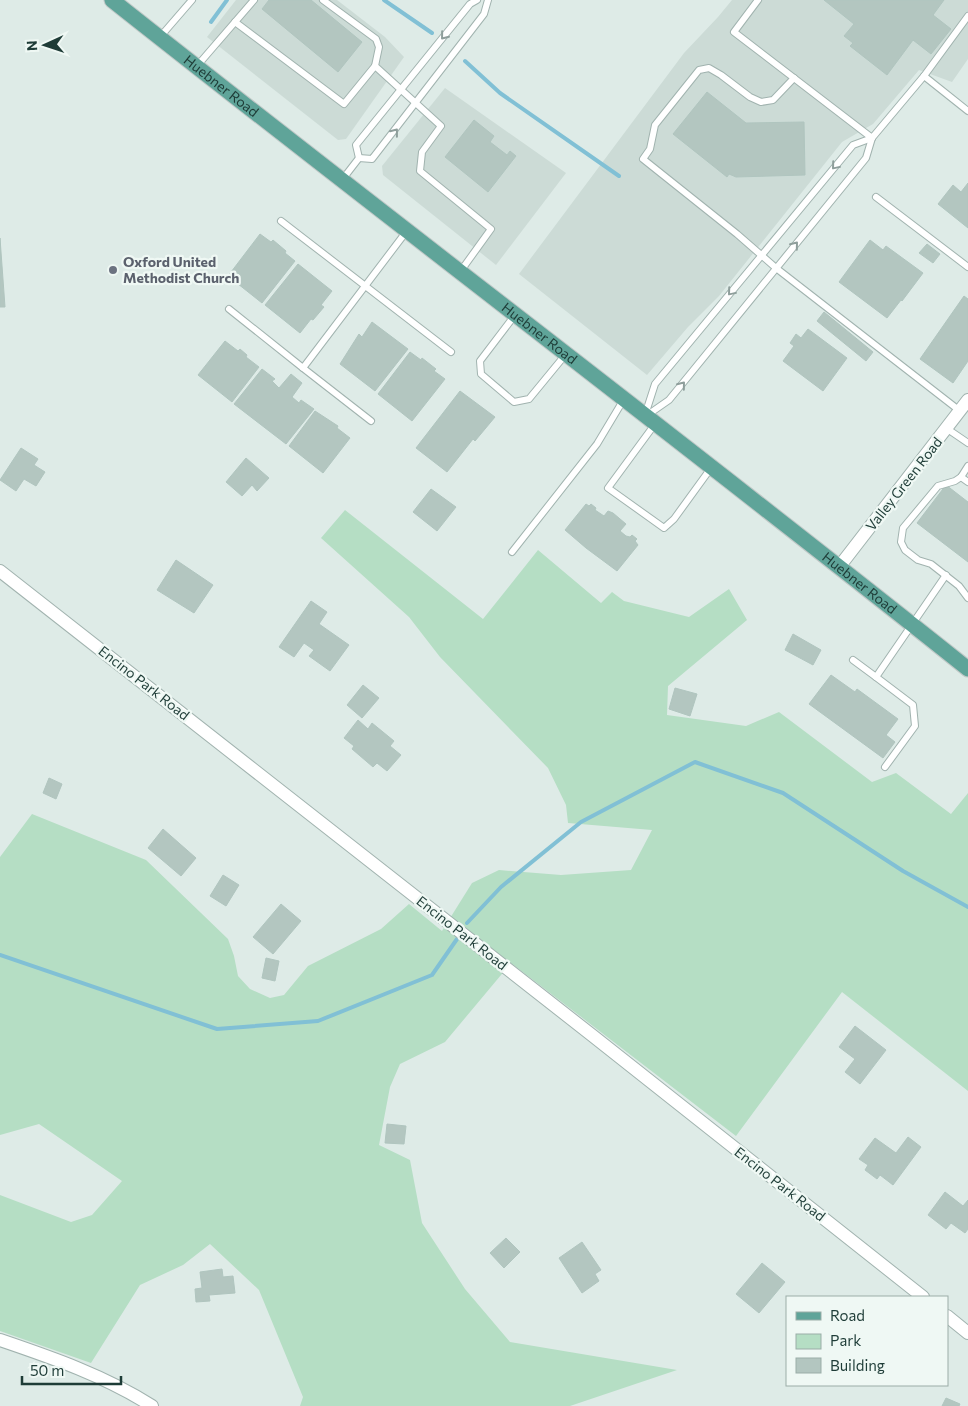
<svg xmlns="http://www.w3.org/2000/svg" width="968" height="1406" viewBox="0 0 968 1406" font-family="Commissioner,sans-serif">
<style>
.built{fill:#ccdbd6}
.green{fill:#b5dec4}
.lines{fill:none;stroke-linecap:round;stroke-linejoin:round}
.stream{stroke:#81c0d5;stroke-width:4}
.building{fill:#b3c6c0;stroke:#b0c5bf}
.service-casing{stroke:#a1b3af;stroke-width:8}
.minor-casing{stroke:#a1b3af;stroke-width:14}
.primary-casing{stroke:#c0c8c7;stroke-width:17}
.service{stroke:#fff;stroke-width:6}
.minor{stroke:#fff;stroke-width:12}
.primary{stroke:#5fa499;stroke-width:15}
.oneway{stroke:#8e9e9b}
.worship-dot{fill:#6b7280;stroke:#eff8f4;stroke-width:2}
.labels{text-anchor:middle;stroke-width:4.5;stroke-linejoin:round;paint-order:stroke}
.street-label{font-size:14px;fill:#1e3c37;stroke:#eff8f4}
.worship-label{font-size:14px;font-weight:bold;fill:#5b616d;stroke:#eff8f4;text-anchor:start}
</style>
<rect width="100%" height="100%" fill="#deebe7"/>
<g class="built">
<path d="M236 0H337L385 37 404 57 346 139 338 140 207 37Z"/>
<path d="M732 0H968V59L952 82 919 70 873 124 842 142 719 296 688 327 647 375 519 274 684 53 718 17Z"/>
<path d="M445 88 566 173 496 265 383 175 382 166Z"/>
</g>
<path class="green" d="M345 510 483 619 538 550 601 603 612 592 624 601 689 617 729 589 747 620 668 686 667 715 746 726 779 712 872 782 896 773 951 814 968 793V1091L842 992 736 1136 511 963 445 1042 400 1064 390 1087 379 1145 410 1160 422 1223 465 1289 510 1342 677 1370 570 1406H300L303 1397 259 1290 210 1244 183 1265 140 1285 91 1363 0 1331V1195L71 1222 92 1215 122 1181 39 1124 0 1135V857L32 814 146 860 228 939 234 956 238 976 250 989 270 998 284 995 308 966 381 929 409 904 442 931 472 883 499 870 561 875 631 870 652 830 568 823 566 805 548 768 440 657 409 617 321 538Z"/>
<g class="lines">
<g class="stream">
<path d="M384 0 432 33"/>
<path d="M211 22 227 0"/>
<path d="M465 61 500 93 619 176"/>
<path d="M467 923 501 887 581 822 695 762 783 793 903 871 968 907"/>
<path d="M0 955 217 1029 318 1021 432 975 457 939"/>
</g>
</g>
<g class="building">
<path d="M269 0H311L362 42 338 72 262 9Z"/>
<path d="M824 0H944L933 15 951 29 931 54 913 40 887 75 850 46 853 43 844 36 854 24Z"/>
<path d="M707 92 746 123 804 122 805 175 736 177 729 174 727 177 673 134Z"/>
<path d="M474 120 494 136 490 142 507 155 510 151 516 156 488 192 445 157Z"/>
<path d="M968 183V228L938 204 953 185 961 192Z"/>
<path d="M260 234 271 242 273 240 286 251 285 253 295 261 262 303 228 276Z"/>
<path d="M0 238 5 307H0Z"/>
<path d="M870 240 883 250 886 246 923 273 902 301 901 300 887 318 839 282Z"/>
<path d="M927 244 940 254 933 263 919 253Z"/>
<path d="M298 264 332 291 321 305 324 307 313 320 311 319 300 333 265 305Z"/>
<path d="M964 296 968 299V361L953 383 920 359Z"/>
<path d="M824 312 873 352 866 361 817 321Z"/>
<path d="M372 322 408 349 375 391 340 364 359 334 362 337Z"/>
<path d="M808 329 847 358 823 391 783 361 794 346 790 343 796 334 801 338Z"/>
<path d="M225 341 238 351 240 349 247 355 246 357 259 367 232 402 198 375Z"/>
<path d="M410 352 421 360 422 358 436 369 434 371 445 379 412 421 378 394Z"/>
<path d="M262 369 275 379 272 381 279 388 291 374 302 383 292 397 299 403 301 400 314 409 286 444 234 404Z"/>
<path d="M460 391 495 417 475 441 473 439 447 472 416 448Z"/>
<path d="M315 411 338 426 337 428 350 438 323 473 289 446Z"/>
<path d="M21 448 38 459 34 465 45 472 36 486 24 479 16 491 0 480Z"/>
<path d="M246 458 269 478 257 491 252 485 242 496 226 482Z"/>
<path d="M946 485 968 502V562L917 523Z"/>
<path d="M431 489 456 507 437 531 413 512Z"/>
<path d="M586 504 589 506 591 504 596 508 595 510 604 516 608 511 613 513 626 524 620 531 626 536 630 537 632 535 637 539 635 541 638 545 617 571 586 548 565 530Z"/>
<path d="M176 560 213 585 194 613 157 590Z"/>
<path d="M311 601 327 612 319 624 349 645 330 671 309 656 314 650 304 643 294 657 279 647Z"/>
<path d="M793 634 821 650 813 665 785 650Z"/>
<path d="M831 675 855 692 857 689 898 719 886 735 895 742 883 758 809 704Z"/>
<path d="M363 685 379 698 362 718 347 705Z"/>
<path d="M675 688 697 694 690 716 669 709Z"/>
<path d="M358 720 368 729 372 723 394 741 390 746 401 755 387 771 377 763 373 767 352 749 354 746 344 738Z"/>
<path d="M49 778 62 784 56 799 43 793Z"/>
<path d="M163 829 196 858 181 876 148 848Z"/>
<path d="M223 875 239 885 226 906 210 896Z"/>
<path d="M281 904 301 921 273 954 253 937Z"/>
<path d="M266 958 279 961 275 981 262 978Z"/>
<path d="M855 1026 886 1050 860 1084 845 1072 855 1059 839 1047Z"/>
<path d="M387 1124 406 1126 404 1144 385 1143Z"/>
<path d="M908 1137 921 1147 893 1185 880 1175 877 1179 865 1170 868 1165 859 1159 875 1138 896 1153Z"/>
<path d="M945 1192 963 1206 968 1200V1229L965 1233 951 1223 946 1229 928 1215Z"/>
<path d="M506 1238 520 1252 504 1268 490 1253Z"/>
<path d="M582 1242 601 1270 595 1274 599 1281 582 1293 559 1258Z"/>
<path d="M762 1263 785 1282 759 1313 736 1294Z"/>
<path d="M222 1269 223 1277 233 1276 235 1293 209 1295 210 1301 196 1302 195 1289 202 1288 200 1272Z"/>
<path d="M946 1398 960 1404 959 1406H942Z"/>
</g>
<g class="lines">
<defs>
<g id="service">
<path d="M323 0 376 39 379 47 375 66 441 126 422 152 420 171 491 229 460 272"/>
<path d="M758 0 734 32 872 138 924 76 968 16"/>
<path d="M235 22 344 104 375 66"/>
<path d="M160 37 192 0"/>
<path d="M197 66 254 0"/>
<path d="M924 76 968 111"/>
<path d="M794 78 773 100 761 102 750 97 721 75 709 68 699 70 655 125 650 149 643 159 737 234 776 268 960 411"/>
<path d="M359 158 372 159 484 14 488 0"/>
<path d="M359 158 356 145 470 4 477 0"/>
<path d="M342 180 359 158"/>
<path d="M876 197 968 267"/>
<path d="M281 221 451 352"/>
<path d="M229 309 303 368 406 232"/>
<path d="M515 315 480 361 481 374 514 402 529 399 566 354"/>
<path d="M303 368 371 421"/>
<path d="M645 415 655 384 853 145 872 138"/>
<path d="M646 416 669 400 866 158 872 138"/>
<path d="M655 424 608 488 664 528 674 519 711 468"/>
<path d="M946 428 968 443"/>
<path d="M968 466 961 477 955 481 938 486 903 528 901 542 905 550 918 560 931 564 959 586 968 598"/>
<path d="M961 477 968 482"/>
<path d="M512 552 597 444 624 399"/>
<path d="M853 660 876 677"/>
<path d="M885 767 915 726 913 705 876 677 946 575"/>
</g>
<g id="minor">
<path d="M839 567 968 400"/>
<path d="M0 571 593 1036 923 1297"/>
<path d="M947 1316 968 1333"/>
<path d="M0 1340C53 1358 105 1376 152 1406"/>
</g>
<g id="primary">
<path id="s1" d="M112 0C396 225 685 443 968 669"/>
</g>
</defs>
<use href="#service" class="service-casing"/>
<use href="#minor" class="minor-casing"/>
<use href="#primary" class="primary-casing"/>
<use href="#service" class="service"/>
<use href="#minor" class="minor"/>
<use href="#primary" class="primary"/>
</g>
<defs><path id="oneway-chevron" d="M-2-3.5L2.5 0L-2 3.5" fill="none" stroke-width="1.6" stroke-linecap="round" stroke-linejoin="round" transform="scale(1.25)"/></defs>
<g class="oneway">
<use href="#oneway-chevron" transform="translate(444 36) rotate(129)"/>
<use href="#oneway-chevron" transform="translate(395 132) rotate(-52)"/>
<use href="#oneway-chevron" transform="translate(835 166) rotate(130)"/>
<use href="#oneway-chevron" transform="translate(795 245) rotate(-51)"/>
<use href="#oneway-chevron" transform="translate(731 292) rotate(130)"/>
<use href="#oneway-chevron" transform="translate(682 385) rotate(-51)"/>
</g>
<circle class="worship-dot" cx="113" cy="270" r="5"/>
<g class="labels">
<g class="street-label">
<text dy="5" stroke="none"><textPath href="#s1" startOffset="139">Huebner Road</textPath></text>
<text dy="5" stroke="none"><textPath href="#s1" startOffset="542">Huebner Road</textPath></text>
<text transform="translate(904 484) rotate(-52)" y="5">Valley Green Road</text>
<text dy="5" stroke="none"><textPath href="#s1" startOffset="948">Huebner Road</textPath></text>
<text transform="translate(144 683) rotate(38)" y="5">Encino Park Road</text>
<text transform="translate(462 933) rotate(38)" y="5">Encino Park Road</text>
<text transform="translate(780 1184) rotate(38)" y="5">Encino Park Road</text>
</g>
<g class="worship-label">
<text x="123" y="267">Oxford United<tspan x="123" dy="16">Methodist Church</tspan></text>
</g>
</g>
<rect x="786" y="1296" width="162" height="90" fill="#eff8f4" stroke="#9bada8"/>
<rect x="796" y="1312" width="25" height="8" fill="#5fa499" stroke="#9bada8"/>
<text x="830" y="1321" font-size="15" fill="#1e3c37">Road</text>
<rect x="796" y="1334" width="25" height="15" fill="#b5dec4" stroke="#9bada8"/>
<text x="830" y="1346" font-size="15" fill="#1e3c37">Park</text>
<rect x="796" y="1358" width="25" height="15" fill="#b3c6c0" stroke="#9bada8"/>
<text x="830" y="1371" font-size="15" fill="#1e3c37">Building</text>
<g transform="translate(45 45) rotate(267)" stroke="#eff8f4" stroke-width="4" paint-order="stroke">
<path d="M0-4L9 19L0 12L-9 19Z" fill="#1e3c37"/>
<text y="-8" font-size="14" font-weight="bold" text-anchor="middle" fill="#1e3c37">N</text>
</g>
<path d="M22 1376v8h99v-8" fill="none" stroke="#1e3c37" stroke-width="2.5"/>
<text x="30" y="1376" font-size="15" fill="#1e3c37" stroke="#eff8f4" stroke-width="4" paint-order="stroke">50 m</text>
</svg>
